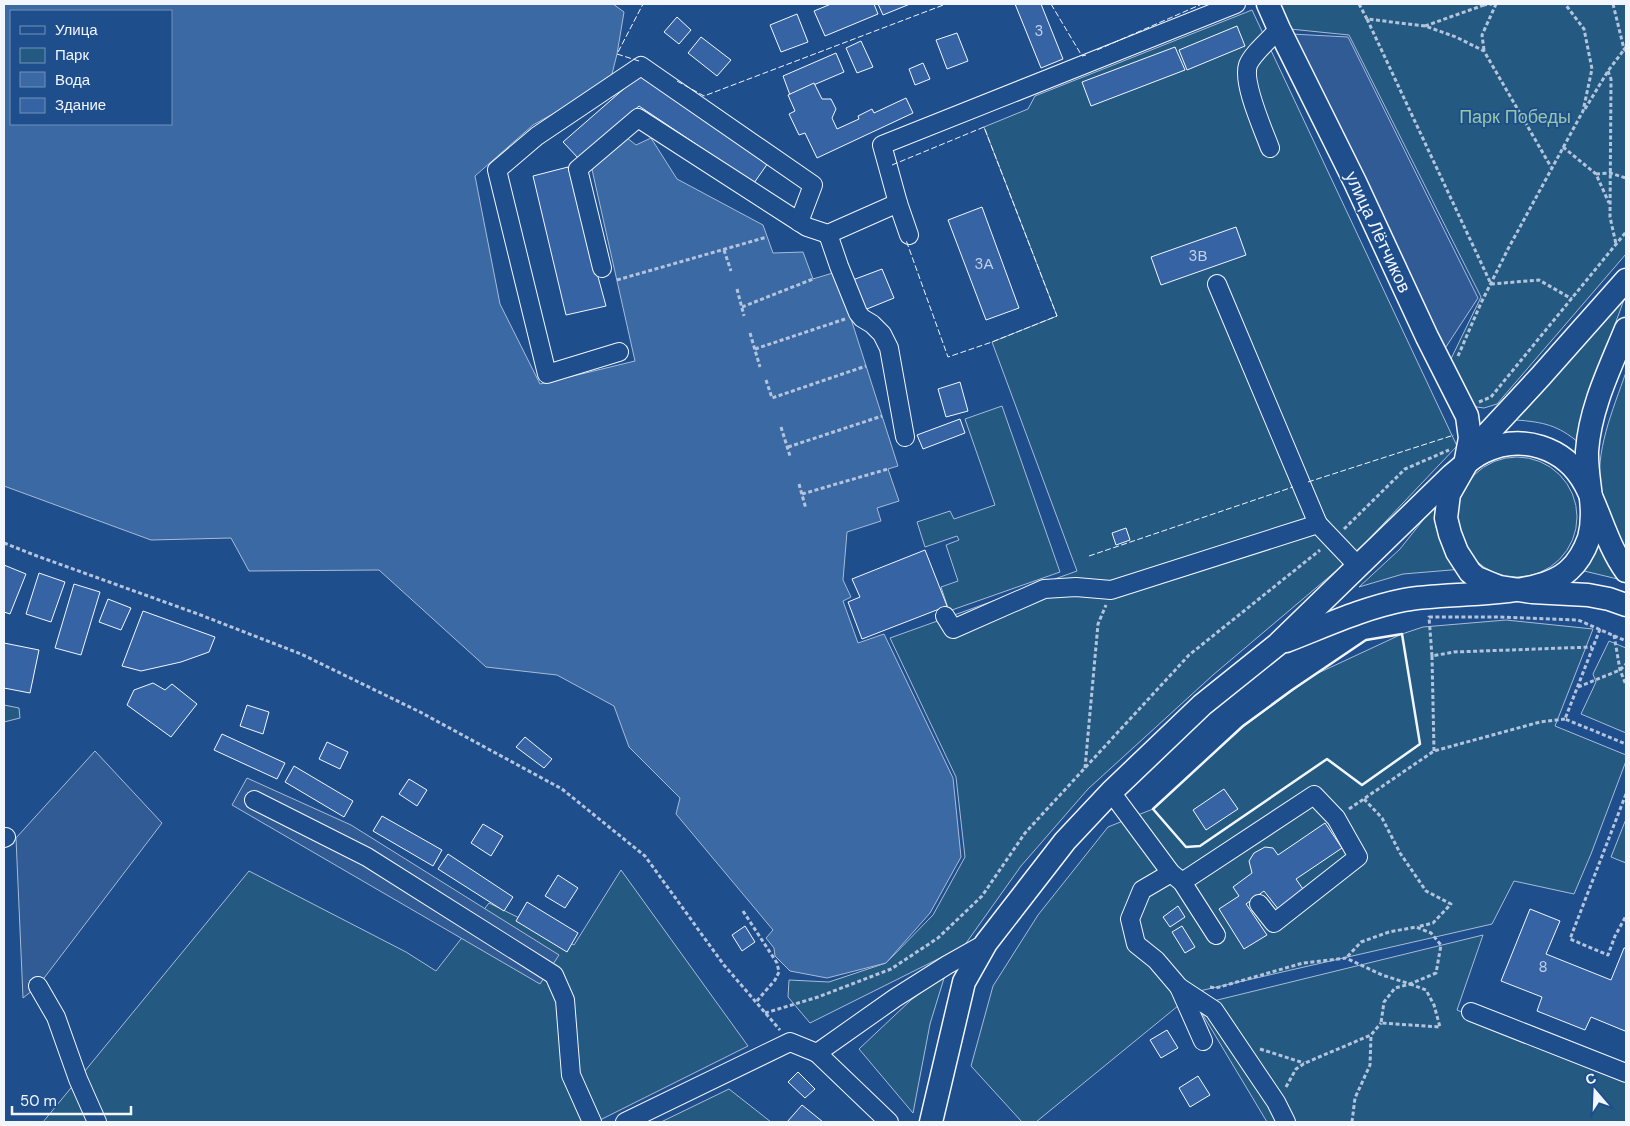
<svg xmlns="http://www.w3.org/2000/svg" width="1630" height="1126" viewBox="0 0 1630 1126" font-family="'DM Sans',sans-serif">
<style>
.green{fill:#245a82;stroke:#a8bbd7}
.parking{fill:#305b95;stroke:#a8bbd7}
.water{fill:#3b69a3;stroke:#a8bbd7;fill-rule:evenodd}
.building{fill:#3563a3;stroke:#f2f6ff}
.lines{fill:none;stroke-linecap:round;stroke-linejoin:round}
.minor-casing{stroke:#f2f6ff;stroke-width:20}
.major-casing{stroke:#f2f6ff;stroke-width:25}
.path{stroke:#b3c4dc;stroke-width:3;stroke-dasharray:4 2.5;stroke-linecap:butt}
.minor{stroke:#1f4e8c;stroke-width:18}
.major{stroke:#1f4e8c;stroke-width:22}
.fence{stroke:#f2f6ff;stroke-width:1;stroke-dasharray:6 2.5;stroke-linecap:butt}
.wall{stroke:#f2f6ff;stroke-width:2.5}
.labels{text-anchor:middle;stroke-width:4;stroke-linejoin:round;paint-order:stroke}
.number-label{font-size:15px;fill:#c3d1e8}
.park-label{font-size:18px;fill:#97c8a6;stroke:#1f4e8c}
.street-label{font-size:18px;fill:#f2f6ff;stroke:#1f4e8c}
</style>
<rect width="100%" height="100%" fill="#1f4e8c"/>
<g class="green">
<path d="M1279 4H1626V254L1497 404 1484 408 1470 406 1448 365 1481 297 1349 35 1290 29Z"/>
<path d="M1252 10 1457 446 1349 560 1213 675 1088 789 1021 866 964 946 810 1023 788 997 789 980 829 982 886 963 933 915 965 857 956 777 890 638 1077 571 992 342 1057 316 984 127 1028 109 1035 96Z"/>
<path d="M1626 294 1587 402 1579 443C1558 425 1543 422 1516 420Z"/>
<path d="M1626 372V552L1622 547C1616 532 1604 508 1601 493 1594 452 1613 410 1626 372Z"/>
<path d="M1002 406 1060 572 949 611 941 587 958 581 946 545 959 540 957 536 925 547 917 522 950 511 954 519 995 505 965 419Z"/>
<circle cx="1517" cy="517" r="60"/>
<path d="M1435 505 1436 527 1447 550 1463 569 1403 574 1359 587 1400 549Z"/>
<path d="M1597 538 1626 581 1580 570Z"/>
<path d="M1506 620 1593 629 1555 726 1626 755V761L1591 854 1574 894 1514 881 1492 924 1195 992 1036 1122H1022L971 1066 993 986 1038 915 1108 827 1153 809 1243 727 1314 675 1402 634 1423 627Z"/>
<path d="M1609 641 1626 648V733L1581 714 1596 682 1593 674Z"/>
<path d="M4 705 19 708 20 718 4 722Z"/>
<path d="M1626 819V863L1611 857Z"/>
<path d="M621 870 748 1046 598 1121 592 1122H43L249 871 406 952 436 971 489 903 574 945Z"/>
<path d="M1483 935 1457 1010 1626 1082V1122H1267L1197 1005Z"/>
<path d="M945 975 930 1024 913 1113 859 1049 911 1000Z"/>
<path d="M729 1089 771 1122H661Z"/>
</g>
<g class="parking">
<path d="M1291 34 1348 37 1478 298 1442 353Z"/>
<path d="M95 751 162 823 38 986 23 998 16 838Z"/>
<path d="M247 778 351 825 559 955 540 984 232 805Z"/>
</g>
<path class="water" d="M4 4H613L624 12 617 54 610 82 533 125 475 176 500 304 540 384 635 361 591 165 626 137 636 145 651 138 677 179 763 225 773 253 803 252 813 279 836 272 898 466 888 469 899 501 877 508 881 521 847 532 843 580 851 597 843 601 858 643 884 634 953 778 961 857 930 913 886 963 827 978 790 971 775 956 774 948 766 938 773 930 676 814 680 798 629 747 614 706 557 675 486 667 379 570 249 571 231 538 151 540 4 486ZM11 11H171V124H11Z"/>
<g class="building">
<path d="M831 4H874L878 14 825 36 814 11Z"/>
<path d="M878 4H910L883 15Z"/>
<path d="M1015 4H1041L1063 59 1041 68Z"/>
<path d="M797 14 808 42 781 52 770 25Z"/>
<path d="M677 17 691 30 679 44 664 32Z"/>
<path d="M1237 26 1245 46 1187 70 1179 50Z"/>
<path d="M957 33 968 61 947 69 936 40Z"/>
<path d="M701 37 731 60 717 76 688 53Z"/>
<path d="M861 41 873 67 857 73 846 48Z"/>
<path d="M1175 47 1185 70 1091 106 1082 82Z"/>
<path d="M836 53 844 72 790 95 783 76Z"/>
<path d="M923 63 930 79 915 85 909 69Z"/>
<path d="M642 73 768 163 754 183 639 106 579 159 563 142Z"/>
<path d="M814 83 822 99H831L836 109 832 118 837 129 859 119 858 116 872 109 874 113 906 98 913 113 817 158 805 133 799 135 789 114 795 111 788 95Z"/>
<path d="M568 167 606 306 566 315 533 176Z"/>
<path d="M982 207 1019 308 986 320 948 220Z"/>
<path d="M1236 227 1246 255 1161 285 1151 257Z"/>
<path d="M882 269 894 298 862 311 850 281Z"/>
<path d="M960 382 968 411 946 417 938 389Z"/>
<path d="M960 419 965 433 923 449 917 435Z"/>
<path d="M1126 528 1130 540 1116 545 1112 533Z"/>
<path d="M925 550 947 606 862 639 848 602 860 597 852 579Z"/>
<path d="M4 565 26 574 10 614 4 612Z"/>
<path d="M39 573 65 582 51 622 26 614Z"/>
<path d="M74 584 100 592 81 655 55 648Z"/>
<path d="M108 599 131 608 121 630 99 622Z"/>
<path d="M143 611 215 637 209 652 181 662 141 671 122 666Z"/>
<path d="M4 643 39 650 30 693 4 688Z"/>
<path d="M153 683 165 690 172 684 197 704 171 737 127 705 134 690Z"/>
<path d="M247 705 269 712 263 734 240 726Z"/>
<path d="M222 734 285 763 277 779 214 750Z"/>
<path d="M525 737 552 759 544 768 516 747Z"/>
<path d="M327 742 348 752 340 769 319 759Z"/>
<path d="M294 766 353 801 344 817 285 782Z"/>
<path d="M409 779 427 790 417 806 399 794Z"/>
<path d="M1224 789 1238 809 1206 830 1193 810Z"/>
<path d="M382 816 442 850 433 866 373 831Z"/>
<path d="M1325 823 1342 848 1296 879 1305 892 1279 910 1264 891 1246 904 1267 935 1244 949 1219 909 1239 896 1233 887 1252 873 1249 861 1254 853 1265 847 1273 848 1278 855Z"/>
<path d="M483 824 503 836 491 856 471 843Z"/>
<path d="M448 854 513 897 504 911 438 869Z"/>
<path d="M558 875 578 888 565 908 545 896Z"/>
<path d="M527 902 578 933 567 952 516 921Z"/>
<path d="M1178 906 1185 917 1170 927 1163 917Z"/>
<path d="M1530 909 1560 921 1546 954 1611 980 1624 948H1626V1028L1625 1031 1591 1017 1585 1030 1537 1011 1542 997 1501 981Z"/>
<path d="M745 926 755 942 742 951 732 935Z"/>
<path d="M1182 926 1195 947 1185 953 1172 932Z"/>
<path d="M1167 1030 1178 1048 1161 1058 1150 1040Z"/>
<path d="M798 1072 815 1089 805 1098 788 1082Z"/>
<path d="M1198 1076 1210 1095 1190 1107 1179 1088Z"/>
<path d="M802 1105 823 1122H787Z"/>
</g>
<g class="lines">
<defs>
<g id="minor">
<path d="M1270 148C1263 129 1242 83 1248 65 1252 54 1271 38 1279 29"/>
<path d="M828 234 839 266 858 313 862 318 872 324 882 334 889 348 905 437"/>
<path d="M909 235 898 203 882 145 1236 4"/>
<path d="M602 268 578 169 638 118 807 227 828 234 898 203"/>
<path d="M1217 284 1318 524"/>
<path d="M619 352 547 374 497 170 537 136 641 66 813 185 799 222"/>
<path d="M945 616 953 629 1044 589 1076 587 1111 590 1318 524 1358 566"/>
<path d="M1111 792 1171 873 1182 882 1216 935"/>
<path d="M254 800 367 857 554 975 565 1000 571 1075 592 1122"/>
<path d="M4 838 6 837"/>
<path d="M1171 873 1142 890 1130 919 1136 944 1156 960 1179 987 1214 1010 1276 1102 1286 1122"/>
<path d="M1182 882 1314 795 1336 818 1358 857 1274 923 1259 904"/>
<path d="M38 986 56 1017 78 1079 97 1122"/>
<path d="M1179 987 1203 1041"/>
<path d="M1471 1012 1626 1073"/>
<path d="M817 1053 889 1122"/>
<path d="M625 1122 790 1042 817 1053 895 998 947 965 986 943"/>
</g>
<g id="major">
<path d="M1268 4 1279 29 1355 182 1427 337 1467 416 1470 438 1466 459"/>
<path d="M1626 280 1540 377 1477 445 1449 494 1446 518 1450 534 1457 552 1470 572 1477 578 1499 587 1532 592 1588 595 1609 599 1626 605"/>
<path d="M1286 641C1325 626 1363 608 1404 600 1448 591 1537 600 1569 570 1578 562 1585 549 1589 538 1597 509 1586 480 1587 451 1590 408 1610 368 1626 329"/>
<path d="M931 1122 964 982 986 943 1065 841 1111 792 1202 705 1278 644 1452 475C1462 467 1472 457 1483 452 1521 433 1565 447 1585 484 1600 512 1607 545 1626 571"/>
</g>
</defs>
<use href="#minor" class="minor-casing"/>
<use href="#major" class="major-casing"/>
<g class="path">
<path d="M1359 4 1367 19 1425 26 1456 37 1484 51 1551 167"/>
<path d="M1613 4 1624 49 1626 51"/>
<path d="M1483 5 1492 4"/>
<path d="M1367 19 1491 284 1539 280 1572 299"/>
<path d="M1425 26 1484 5"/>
<path d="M1484 50 1482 35 1496 4"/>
<path d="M1608 71 1611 79 1610 217 1616 244"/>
<path d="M1585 109 1608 71 1626 47"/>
<path d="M1563 147 1596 174 1609 203"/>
<path d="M1596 174 1610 173 1626 178"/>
<path d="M724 250 731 271"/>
<path d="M617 280 767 237"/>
<path d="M737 289 744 316"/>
<path d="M742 307 813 279"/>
<path d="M750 333 760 367"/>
<path d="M755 349 845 319"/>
<path d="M1458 356 1481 303 1508 249 1583 111 1592 69 1584 29 1565 4"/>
<path d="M766 380 772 398 866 366"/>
<path d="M1479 402 1491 397 1626 232"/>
<path d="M781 427 790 456"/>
<path d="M788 447 882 416"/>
<path d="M799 484 806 509"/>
<path d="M802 494 888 469"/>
<path d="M1344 529 1405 469 1449 450"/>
<path d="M4 543 37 556 198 614 301 654 420 712 562 789 645 856 724 965 780 1030"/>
<path d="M1600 629 1565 719 1626 744"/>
<path d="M1614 635 1620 670 1626 685"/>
<path d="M1432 656 1429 617H1500L1578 620 1626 641"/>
<path d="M1578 687 1620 670 1626 664"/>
<path d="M1434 751 1432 656 1454 652 1592 647"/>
<path d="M1085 768 1098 624 1106 605"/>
<path d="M1626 794 1570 939 1608 955 1615 936 1626 916"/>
<path d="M1364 799 1382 818 1400 853 1426 891 1451 904 1433 923 1417 927"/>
<path d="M1349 809 1434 751 1540 722 1565 719"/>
<path d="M743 911 777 963 779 972 775 980 756 1002"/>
<path d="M1410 984 1426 990 1434 1005 1440 1027 1381 1023 1384 1002 1395 988Z"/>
<path d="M1210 987 1216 988 1303 963 1346 958 1382 975 1410 984 1436 973 1441 945 1431 933 1416 927 1389 932 1361 942 1346 958"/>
<path d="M765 1013 818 997 891 969 938 938 982 896 1025 833 1189 655 1320 550"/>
<path d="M1260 1049 1304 1063"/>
<path d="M1286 1087 1296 1069 1305 1063 1371 1035 1381 1023"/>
<path d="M1352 1122 1355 1098 1370 1065 1371 1035"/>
</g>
<use href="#minor" class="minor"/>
<use href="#major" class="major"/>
<g class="fence">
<path d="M1051 4 1082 56 1086 55"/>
<path d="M1097 50 1202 4"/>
<path d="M639 61 617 54 643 4"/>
<path d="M677 81 704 96 946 4"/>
<path d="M892 165 984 127 1057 316 992 342 948 357 906 240"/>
<path d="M1308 482 1454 435"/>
<path d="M1089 556 1293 487"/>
</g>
<path class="wall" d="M1402 634 1420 744 1362 785 1327 759 1200 846 1186 847 1153 809 1243 726 1292 690 1366 640Z"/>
</g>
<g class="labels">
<g class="number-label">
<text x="1039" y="36">3</text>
<text x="1198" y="261">3В</text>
<text x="984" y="269">3А</text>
<text x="1543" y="972">8</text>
</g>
<g class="park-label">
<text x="1515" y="123">Парк Победы</text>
</g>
<g class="street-label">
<text transform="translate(1378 232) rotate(65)" y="6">улица Лётчиков</text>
</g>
</g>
<rect width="1630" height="1126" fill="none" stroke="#f2f6ff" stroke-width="10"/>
<rect x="10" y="10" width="162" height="115" fill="#1f4e8c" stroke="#7391ba"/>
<rect x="20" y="26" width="25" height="8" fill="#1f4e8c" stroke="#7391ba"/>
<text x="55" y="35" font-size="15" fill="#f2f6ff">Улица</text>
<rect x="20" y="48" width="25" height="15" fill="#245a82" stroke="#7391ba"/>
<text x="55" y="60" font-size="15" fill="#f2f6ff">Парк</text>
<rect x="20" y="72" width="25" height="15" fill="#3b69a3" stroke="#7391ba"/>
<text x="55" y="85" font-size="15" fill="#f2f6ff">Вода</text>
<rect x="20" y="98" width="25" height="15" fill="#3563a3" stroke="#7391ba"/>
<text x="55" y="110" font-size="15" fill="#f2f6ff">Здание</text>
<g transform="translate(1595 1091) rotate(341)" stroke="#1f4e8c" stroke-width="4" paint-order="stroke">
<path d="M0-4L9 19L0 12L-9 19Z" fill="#f2f6ff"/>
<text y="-8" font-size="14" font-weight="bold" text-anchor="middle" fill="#f2f6ff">С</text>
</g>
<path d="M12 1106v8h119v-8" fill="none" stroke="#f2f6ff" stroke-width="2.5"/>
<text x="20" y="1106" font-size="15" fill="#f2f6ff" stroke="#1f4e8c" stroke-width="4" paint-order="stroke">50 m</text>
</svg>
